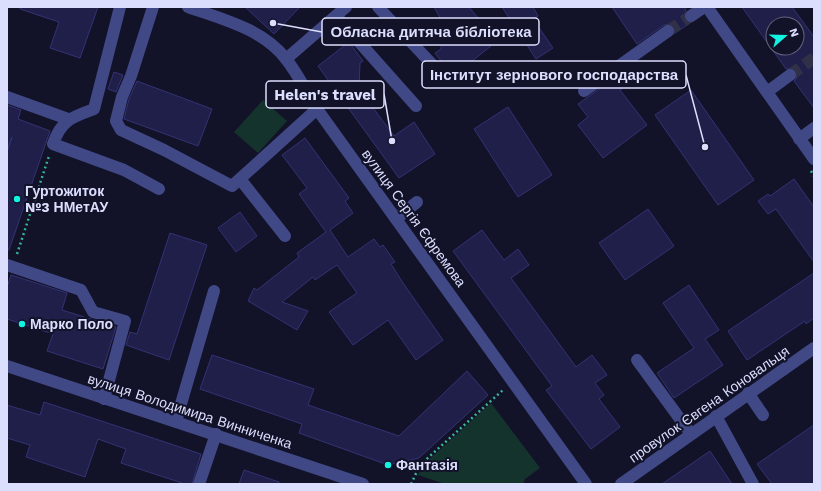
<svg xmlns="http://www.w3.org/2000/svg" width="821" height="491" viewBox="0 0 821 491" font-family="'Work Sans',sans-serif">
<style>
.green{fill:#15332d}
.building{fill:#201f49;stroke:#343274;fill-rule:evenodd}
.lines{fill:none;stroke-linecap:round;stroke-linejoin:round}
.minor-tunnel{stroke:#303149;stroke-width:12;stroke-dasharray:12 6;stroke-linecap:butt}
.path{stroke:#37b698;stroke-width:2.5;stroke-dasharray:2 3;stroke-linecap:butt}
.minor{stroke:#404986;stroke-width:12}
.poi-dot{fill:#13f3e2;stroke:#121229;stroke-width:1.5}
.labels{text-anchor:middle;stroke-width:4;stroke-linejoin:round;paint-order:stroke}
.poi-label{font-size:14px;font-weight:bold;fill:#dcdefd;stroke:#121229;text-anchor:start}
.street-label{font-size:14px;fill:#dcdefd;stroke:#121229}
.leader{fill:none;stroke:#dcdefd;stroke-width:1.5}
.callout-dot{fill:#dcdefd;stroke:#121229;stroke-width:1.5}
.callout{fill:#121229;stroke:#dcdefd;stroke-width:1.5}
.callout-label{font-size:15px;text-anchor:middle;font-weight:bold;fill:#dcdefd}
</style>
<rect width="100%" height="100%" fill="#121229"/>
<g class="green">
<path d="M263 100 287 121 258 153 234 132Z"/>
<path d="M491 403 540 468 525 479 523 484H445L418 475 424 464Z"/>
</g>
<g class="building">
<path d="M20 7H98L80 58 50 48 59 22 20 9Z"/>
<path d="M245 7H300L274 34Z"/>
<path d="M434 7H469L491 34V46L453 76 435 53 441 49 442 21Z"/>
<path d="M502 7H533L538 16 533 19 553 48 536 59Z"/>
<path d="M612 7H684L686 10 684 17 685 21 690 23 675 33 674 27 671 24 664 25 637 44Z"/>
<path d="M742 7H792L814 37V108L794 81 797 78 796 71 793 68 786 69ZM773 24H797V48H773Z"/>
<path d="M349 42 363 61 360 63 359 89 394 136 414 122 435 154 399 178 318 66Z"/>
<path d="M114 72 123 75 116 92 108 89Z"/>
<path d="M622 73 629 83 620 90 647 125 603 158 578 125 588 117 578 104Z"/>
<path d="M137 81 212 109 198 146 124 119 129 99Z"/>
<path d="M691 90 754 180 718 205 655 115Z"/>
<path d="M7 105 21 110 18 119 50 131 9 250H7V152L12 137 9 146H7Z"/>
<path d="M508 107 552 175 518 197 474 129Z"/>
<path d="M305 138 349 198 345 201 353 213 330 230 348 257 374 239 380 247 383 245 395 262 391 264 403 283 443 340 416 360 388 320 353 345 329 312 357 293 337 265 315 280 313 277 282 302 308 311 297 330 248 301 254 288 257 290 299 257 297 253 326 232 299 194 307 188 282 155Z"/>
<path d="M794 179 814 207V262L776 209 768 214 758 201 768 194 770 196Z"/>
<path d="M648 209 674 246 625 280 599 243Z"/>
<path d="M240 212 257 236 236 252 218 228Z"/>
<path d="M482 230 504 260 518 249 529 265 511 278 576 367 592 355 607 375 595 383 604 395 599 399 620 427 591 449 546 390 552 386 453 251Z"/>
<path d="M170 233 207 245 169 360 126 345 130 332 137 334Z"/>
<path d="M814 273V318L806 324 805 321 747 360 728 331Z"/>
<path d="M11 275 67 293 62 310 116 327 103 369 47 351 53 334 7 319V287Z"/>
<path d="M689 285 719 330 705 339 723 365 674 398 657 373 694 348 663 303Z"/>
<path d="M212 355 314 389 308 405 399 436 467 371 488 395 419 458 388 465 299 433 302 424 200 389Z"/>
<path d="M44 402 201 454 192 484H185L121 463 126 449 98 439 85 477 26 457 30 445 7 438V405L40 415Z"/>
<path d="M814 425V484H772L757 464Z"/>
<path d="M710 451 732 484H662Z"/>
<path d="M244 470 279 482V484H239Z"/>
</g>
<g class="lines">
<g class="minor-tunnel">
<path d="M668 31 691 16"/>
<path d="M790 75 814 58"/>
</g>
<g class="path">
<path d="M811 171 814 176"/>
<path d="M17 254 49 156"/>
<path d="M411 484 420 465 503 390"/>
</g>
<g class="minor">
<path d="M120 7 94 109C72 117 61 120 53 144L124 170 159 189"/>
<path d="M153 7 131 76 122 97 116 121 121 130 164 150 232 186 317 109"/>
<path d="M188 7C222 19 263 29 286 59 298 74 307 93 317 109L586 484"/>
<path d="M378 7 445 78"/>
<path d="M707 7 814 159"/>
<path d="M336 16 416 106"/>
<path d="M691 16 704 7"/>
<path d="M286 59 346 7"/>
<path d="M584 91 668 31"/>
<path d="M767 92 790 75"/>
<path d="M7 97 68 119"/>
<path d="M799 139 814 128"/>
<path d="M240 179 285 236"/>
<path d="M396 219 417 202"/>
<path d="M7 265 81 290 93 312 125 321 104 399"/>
<path d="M637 360 691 434"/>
<path d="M7 366 363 484"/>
<path d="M748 393 763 415"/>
<path d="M716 416 753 484"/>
<path d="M176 421 214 291"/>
<path d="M199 484 216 434"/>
<path d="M621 484 814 348"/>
</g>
</g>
<g class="poi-dot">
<circle cx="17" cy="199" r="4"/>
<circle cx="22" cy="324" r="4"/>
<circle cx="388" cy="465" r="4"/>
</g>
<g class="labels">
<g class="poi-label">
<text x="25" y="196">Гуртожиток<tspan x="25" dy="16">№3 НМетАУ</tspan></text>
<text x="30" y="329">Марко Поло</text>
<text x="396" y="470">Фантазія</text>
</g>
<g class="street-label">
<text transform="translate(414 218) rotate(54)" y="5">вулиця Сергія Єфремова</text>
<text transform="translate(709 404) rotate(-35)" y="5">провулок Євгена Коновальця</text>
<text transform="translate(190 411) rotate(18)" y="5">вулиця Володимира Винниченка</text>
</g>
</g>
<path class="leader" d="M273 23L322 32M705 147L686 75M392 141L384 94"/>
<g class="callout-dot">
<circle cx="273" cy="23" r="4"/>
<circle cx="705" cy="147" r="4"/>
<circle cx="392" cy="141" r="4"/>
</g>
<g class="callout">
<rect x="322" y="18" width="217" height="27" rx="4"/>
<rect x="422" y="61" width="264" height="27" rx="4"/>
<rect x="266" y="81" width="118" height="27" rx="4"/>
</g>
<g class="callout-label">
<text x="431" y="37">Обласна дитяча бібліотека</text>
<text x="554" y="80">Інститут зернового господарства</text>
<text x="325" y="100">Helen's travel</text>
</g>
<rect width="821" height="491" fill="none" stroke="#dcdefd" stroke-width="16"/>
<g transform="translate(785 36) rotate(70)"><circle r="19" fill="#121229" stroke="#63647e"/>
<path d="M0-3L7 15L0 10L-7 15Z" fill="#13f3e2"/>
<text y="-6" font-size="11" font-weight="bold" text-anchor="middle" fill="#dcdefd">N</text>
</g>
</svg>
